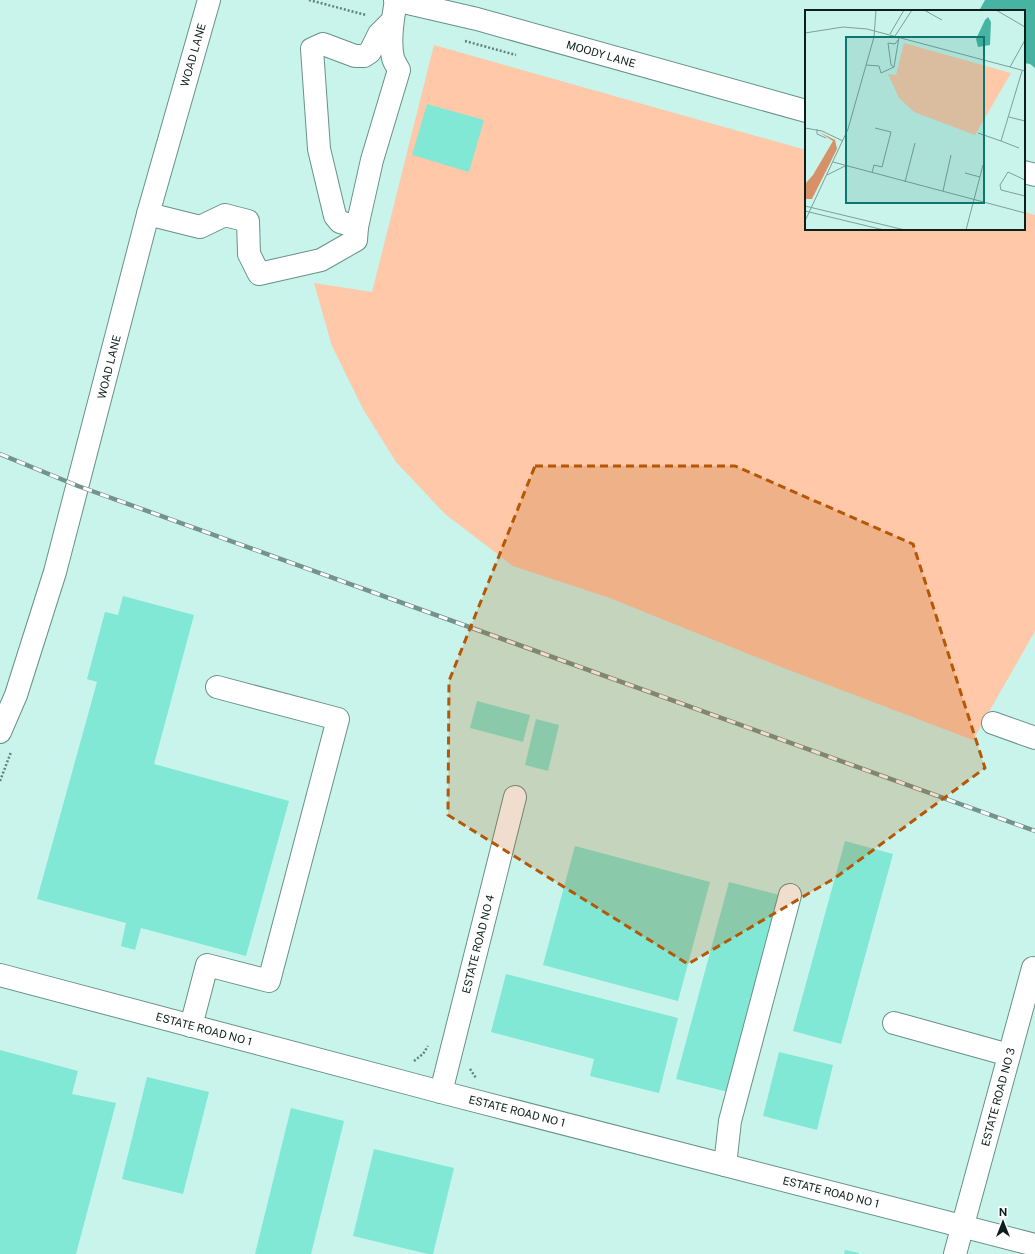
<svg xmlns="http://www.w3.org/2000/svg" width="1035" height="1254" viewBox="0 0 1035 1254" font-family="'Public Sans',sans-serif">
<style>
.green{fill:#fec8a9}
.water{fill:#47b3a2}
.building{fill:#80e8d5}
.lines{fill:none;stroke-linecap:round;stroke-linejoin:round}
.minor-casing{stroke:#689188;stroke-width:24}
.path{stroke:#64827c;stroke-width:2.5;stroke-dasharray:2 2;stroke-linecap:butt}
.minor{stroke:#fff;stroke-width:22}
.rail-casing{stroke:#74938d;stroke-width:4.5}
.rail{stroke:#fff;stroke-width:3;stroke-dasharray:9;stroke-linecap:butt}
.marked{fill:#b55705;fill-opacity:0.2;stroke:#b55705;stroke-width:3;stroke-dasharray:8 5;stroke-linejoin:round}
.labels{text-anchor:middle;stroke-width:3;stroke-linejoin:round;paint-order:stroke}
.street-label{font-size:11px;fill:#0e1f1b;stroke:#fff}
.inset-road{fill:none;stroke:#7e9f98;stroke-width:1}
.view{fill:#0f766e;fill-opacity:0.15;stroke:#0f766e;stroke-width:2}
.inset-edge{fill:none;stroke:#0e1f1b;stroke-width:2}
</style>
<rect width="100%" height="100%" fill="#c8f4eb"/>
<path class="green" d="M434 45 806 150V229H1024V212L1035 215V631L973 740 781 667 610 598 513 566 445 514 396 462 363 409 332 346 314 283 372 292Z"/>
<path class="water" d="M985 0H1035V68L1030 64 1024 63V11H979Z"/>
<g class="building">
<path d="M427 104 484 120 469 172 412 155Z"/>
<path d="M123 596 194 615 154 764 289 801 246 956 141 928 135 950 121 946 126 923 37 899 97 682 87 679 105 612 118 615Z"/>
<path d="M477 701 530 715 523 742 470 728Z"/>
<path d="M536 719 559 725 548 771 525 765Z"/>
<path d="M845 841 893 854 841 1044 793 1031Z"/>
<path d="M575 846 710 882 678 1001 543 965Z"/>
<path d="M729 882 780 895 728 1092 676 1079Z"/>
<path d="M506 974 678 1018 659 1093 590 1076 594 1059 491 1032Z"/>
<path d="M0 1050 78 1071 72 1094 116 1103 76 1254H0Z"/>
<path d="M779 1052 833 1065 817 1130 763 1116Z"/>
<path d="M147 1077 209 1092 183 1194 122 1179Z"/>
<path d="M291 1108 344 1121 311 1254H255Z"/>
<path d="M374 1149 454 1168 433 1254H428L353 1236Z"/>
<path d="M845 1250 859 1253V1254H844Z"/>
</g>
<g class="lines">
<defs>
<g id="minor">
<path d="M395 0 477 19 806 111"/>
<path d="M392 21 379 34 370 52 364 56H355L323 44 312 49 319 149 335 216 340 222 357 227 372 160 399 70C397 66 394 62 393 58 389 41 393 18 396 0"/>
<path d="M1024 172 1035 175"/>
<path d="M148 214 200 227 225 215 248 221 249 254 259 274 321 260 356 240 357 227"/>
<path d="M993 723 1035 738"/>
<path d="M0 732 16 695 55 572 148 214 209 0"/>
<path d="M0 975 441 1092 1035 1245"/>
<path d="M894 1023 1009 1055"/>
<path d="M191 1026 207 965 269 981 338 719 217 687"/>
<path d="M441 1092 515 797"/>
<path d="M725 1165 730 1121 790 895"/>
<path d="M955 1254 1033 968"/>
</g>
</defs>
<use href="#minor" class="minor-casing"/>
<g class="path">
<path d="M309 0 366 15"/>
<path d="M465 41 516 55"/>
<path d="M0 781 11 752"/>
<path d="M414 1061 423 1054 428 1046"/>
<path d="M470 1069 476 1078"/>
</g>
<use href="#minor" class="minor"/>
<defs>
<path id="rail" d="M0 454 78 486 1035 831"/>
</defs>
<use href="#rail" class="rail-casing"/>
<use href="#rail" class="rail"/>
</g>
<path class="marked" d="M535 466H735L913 544 985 768 835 878 688 964 448 815 449 681Z"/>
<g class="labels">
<g class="street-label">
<text transform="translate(601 54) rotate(16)" y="4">MOODY LANE</text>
<text transform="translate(193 55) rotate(-74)" y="4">WOAD LANE</text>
<text transform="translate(109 367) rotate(-76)" y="4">WOAD LANE</text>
<text transform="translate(478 944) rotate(-76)" y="4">ESTATE ROAD NO 4</text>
<text transform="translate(204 1029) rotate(15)" y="4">ESTATE ROAD NO 1</text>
<text transform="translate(998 1097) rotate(-75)" y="4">ESTATE ROAD NO 3</text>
<text transform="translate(517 1111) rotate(14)" y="4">ESTATE ROAD NO 1</text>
<text transform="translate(831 1192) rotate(14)" y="4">ESTATE ROAD NO 1</text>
</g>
</g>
<g transform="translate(805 10)">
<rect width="220" height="220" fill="#c8f4eb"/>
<path d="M99 33 206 63 170 125 109 102 94 88 83 64 91 65Z" fill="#fec8a9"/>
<path d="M14 122 30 130 32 139 7 189H0V174L8 165 28 131Z" fill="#d79168"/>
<path d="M183 7 186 12 185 35 173 37 171 29 180 10Z" fill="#47b3a2"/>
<path class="inset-road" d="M119 0 137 10M191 0 220 17M0 23 38 17 62 19 220 61M85 24 99 0M90 26 107 0M93 30 90 34 83 33 86 55 89 57 94 27M61 55 74 56 76 63 89 57M205 57 220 30M204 107 220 111M0 118 17 121 38 131M12 119V124L21 128M173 123 196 131M214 138 196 131 217 61M28 152 220 203M67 163 69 155 77 157 86 122 70 118M160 163 175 167M22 165 40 156M220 170 203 162 195 175 196 180 220 186M100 172 110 133M138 181 146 145M0 196 100 220M0 201 79 220M0 211 43 119 69 27 71 0M161 220 178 155"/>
<path class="view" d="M41 27H179V193H41Z"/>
<rect width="220" height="220" class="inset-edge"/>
</g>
<g transform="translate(1003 1222)" stroke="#ffffff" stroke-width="3" paint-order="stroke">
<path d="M0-3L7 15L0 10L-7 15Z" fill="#0e1f1b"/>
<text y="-6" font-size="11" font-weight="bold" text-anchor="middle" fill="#0e1f1b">N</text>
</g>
</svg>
